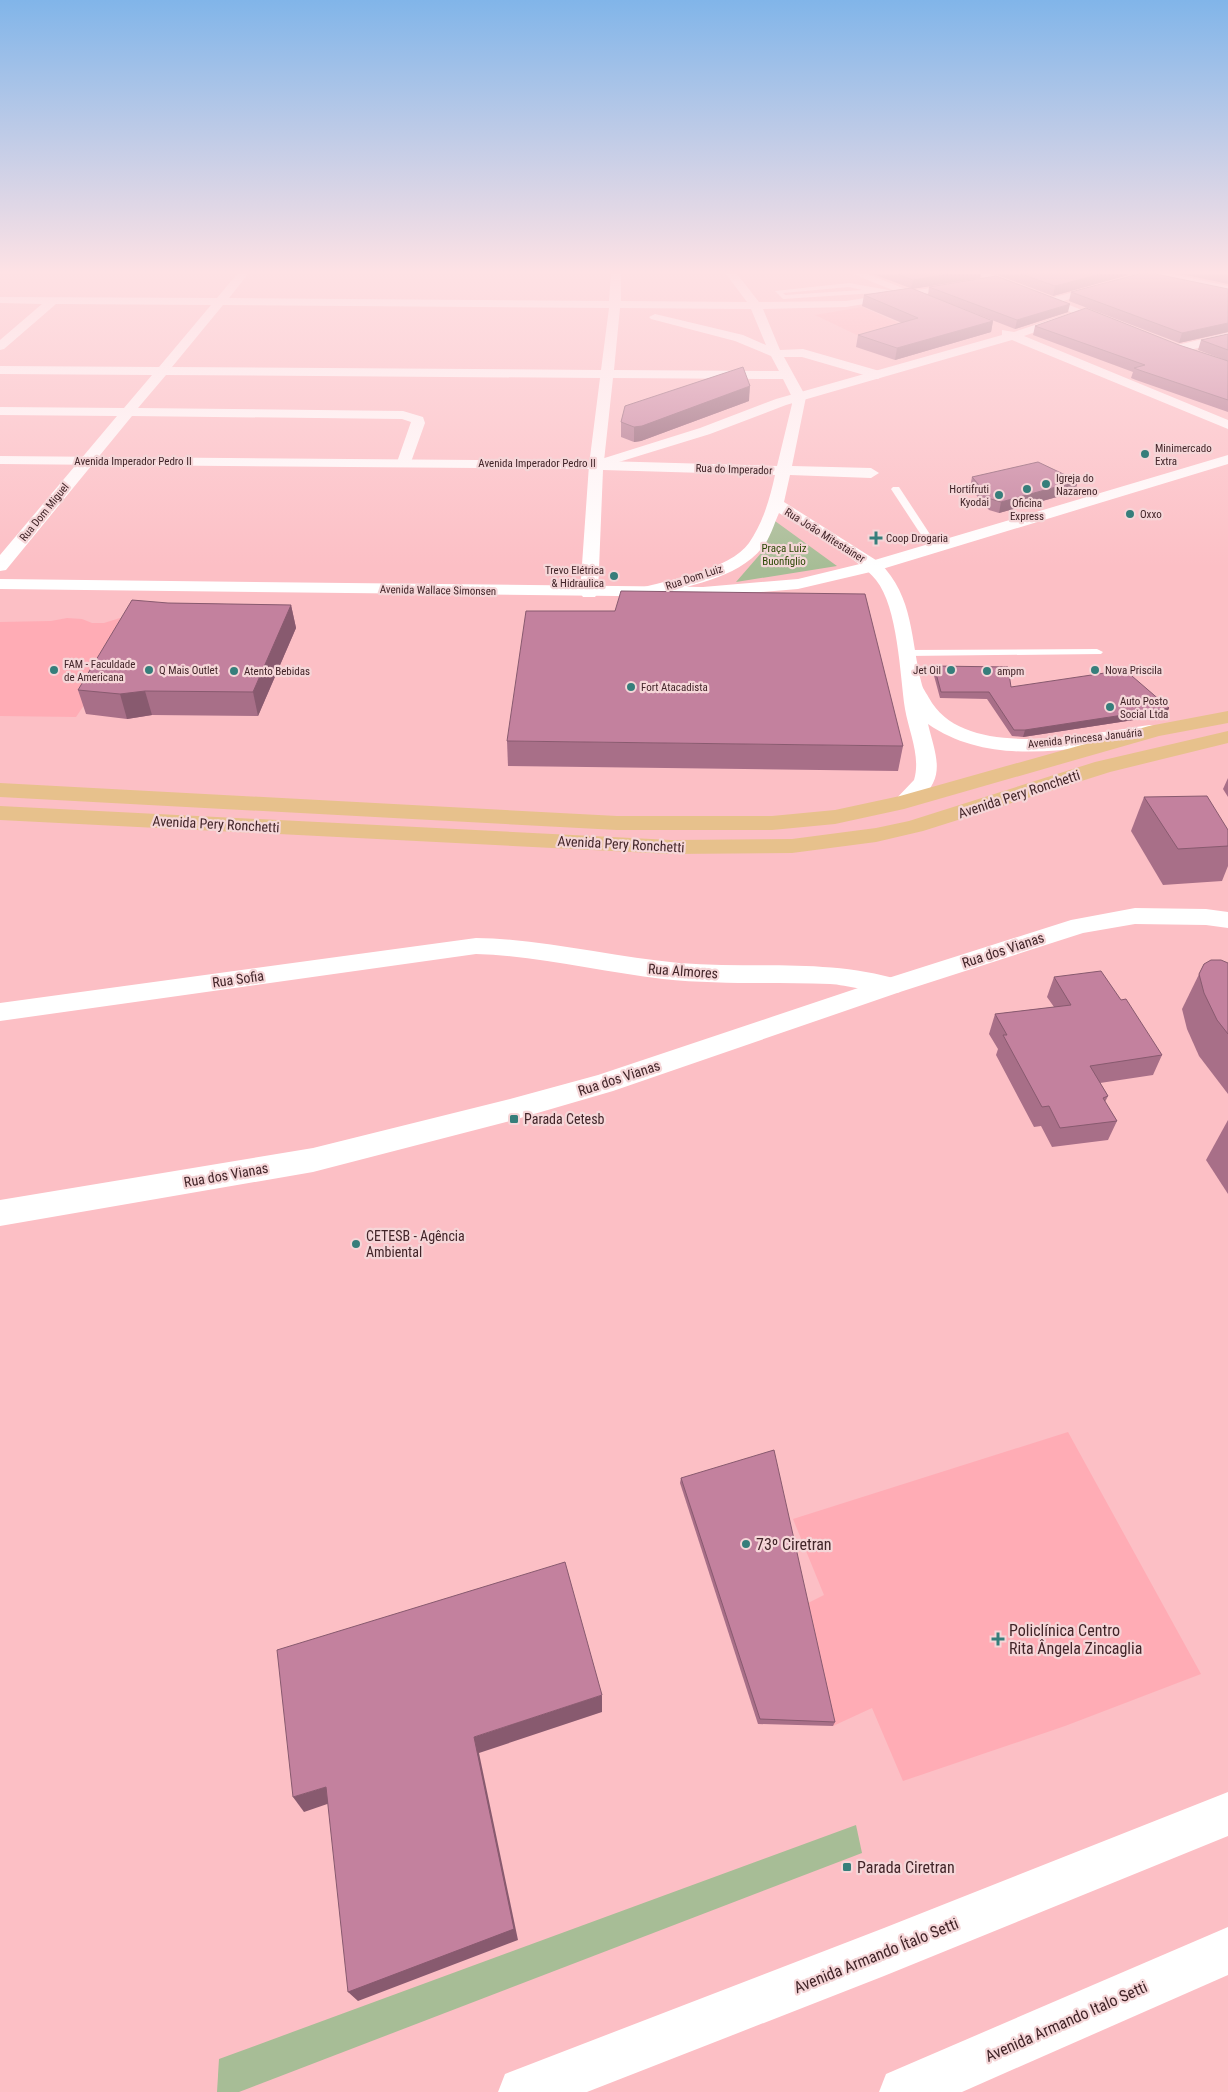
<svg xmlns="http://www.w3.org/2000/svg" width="1228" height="2092" viewBox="0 0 1228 2092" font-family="'Roboto Condensed',sans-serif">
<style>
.built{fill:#ffacb5}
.green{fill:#a7bd96}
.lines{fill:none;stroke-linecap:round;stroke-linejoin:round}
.service{fill:#fff;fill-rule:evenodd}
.minor{fill:#fff;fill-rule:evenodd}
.tertiary{fill:#fff;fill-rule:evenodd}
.secondary{fill:#fff;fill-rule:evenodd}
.primary{fill:#e7c18c;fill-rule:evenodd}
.wall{fill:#a86f88}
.shaded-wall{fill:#885a6f}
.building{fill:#c3819e;stroke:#885a6f}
.poi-dot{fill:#367e7b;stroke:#f5d6d8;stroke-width:2}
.labels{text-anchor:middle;stroke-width:4.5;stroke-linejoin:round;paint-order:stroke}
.far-poi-label{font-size:11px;fill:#422529;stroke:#f5d6d8;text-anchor:start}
.far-street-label{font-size:11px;fill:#422529;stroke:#f5d6d8}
.far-park-label{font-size:11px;fill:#2b4805;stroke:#f5d6d8}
.street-label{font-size:14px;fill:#422529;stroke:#f5d6d8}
.poi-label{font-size:14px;fill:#422529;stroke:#f5d6d8;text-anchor:start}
.near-poi-label{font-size:16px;fill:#422529;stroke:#f5d6d8;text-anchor:start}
.near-street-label{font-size:16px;fill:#422529;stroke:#f5d6d8}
</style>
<rect width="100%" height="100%" fill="#fcbfc5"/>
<g class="built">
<path d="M862 307 908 327 859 336 815 315Z"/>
<path d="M67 618 82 619 92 623H104L120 618 142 619 76 717 0 716V622L51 621Z"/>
<path d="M1068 1432 1201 1674 1065 1726 903 1781 872 1708 833 1726 806 1604 824 1595 793 1519Z"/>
</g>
<g class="green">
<path d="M775 521 837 566 736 582 762 552Z"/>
<path d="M856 1825 862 1853 239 2092H217L219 2059Z"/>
</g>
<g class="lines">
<g class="service">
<path d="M1160 274H1172L1228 286V290Z"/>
<path d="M849 283 911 294 908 296 875 293 783 299 775 291ZM849 287 862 290 785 295 783 293Z"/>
<path d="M893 487H899L939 548 937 550H931L891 489Z"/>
<path d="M1097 649 1103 652 1101 654 907 656 901 653 907 650Z"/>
</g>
<g class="minor">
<path d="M237 274H248L229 298 609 301 611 274H621V301L747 302 726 274H737L759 302 846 301 969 282V286L965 287 846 307 763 309 780 350 803 349 883 372 884 375 878 379 802 357H784L806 397 792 466 871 468 879 473 871 478 790 475 784 502 879 562C915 598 910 640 922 685 923 689 927 694 929 698 964 763 1091 733 1150 725L1157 727 1160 731 1157 735 1150 737C1078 748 993 769 928 724 935 754 947 776 920 799 912 807 907 809 896 807L893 802 914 780C921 757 909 732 905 709 900 675 898 607 876 580 859 558 805 530 779 513 774 524 770 539 762 548 737 579 686 586 649 597H637L634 593 637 589C668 580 730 570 749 543 763 523 770 498 775 475L603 470 598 593 595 597H583L580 593 589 465 600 378 166 375 138 408 403 411 423 417 425 423 411 462 404 466 397 462 411 422 402 419 132 416 6 570 0 571V555L117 416 0 415V407L124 408 152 375 0 374V366L159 367 211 305 56 304 4 349 0 350V340L42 304 0 303V297L217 298ZM223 305 609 308 601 370 172 367ZM620 308 751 309 766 345 743 335 655 314 649 317 651 319 735 341 771 356 779 371 614 370ZM613 378 783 379 792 397V404L777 466 604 461Z"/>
<path d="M1106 283 1111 286 1110 288 1052 304 1046 301 1048 299Z"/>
<path d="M1228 333V341L1177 353 1171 349 1173 346Z"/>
<path d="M476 938C544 939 611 957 679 963 753 969 828 958 900 980L904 986 900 992C886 996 849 985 830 984 774 982 719 985 663 979 601 972 540 956 476 954L0 1021V1003Z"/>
</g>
<g class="tertiary">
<path d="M853 274H868L942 304 936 307 932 306Z"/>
<path d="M1071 313 1077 316 1075 318 1024 336 1228 420V429L1012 340 786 405 710 434 596 469 0 464V456L595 461 700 428 776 399 1002 335V330L1014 332Z"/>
<path d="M1228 455V464L879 570 798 589 703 597 0 589V579L703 587 798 579 868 562Z"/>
<path d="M1135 908 1206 909 1228 912V928L1206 925 1135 924 1083 933 900 992 613 1091 510 1121 313 1172 0 1226V1200L313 1148 510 1099 598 1075 882 980 1071 920Z"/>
</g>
<g class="secondary">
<path d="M975 274H990L1118 324 1112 328 1108 327Z"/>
<path d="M1228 1792V1836L884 1976 587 2092H498L505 2074 523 2067 884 1928Z"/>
<path d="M1228 1927V1975L962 2092H879L886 2074Z"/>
</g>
<g class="primary">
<path d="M1129 274H1149L1228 291V297L1134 277Z"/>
<path d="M1228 711V723L1159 736 904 809 835 824 772 830H617L0 797V783L617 816H772L835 810 900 796 1149 726Z"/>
<path d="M1228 731V743L1110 772 923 831 876 842 792 853 671 854 0 820V806L671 840 792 839 876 828 909 821 1095 762Z"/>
</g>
</g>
<g class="wall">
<path d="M873 274H981L980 278 912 289 928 295 929 287 1068 312 1015 329 943 301 993 321 991 332 895 360 856 347 858 335 902 323 862 306 864 295 910 288Z"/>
<path d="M995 274H1128V275L1053 296Z"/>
<path d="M1181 274H1228V284Z"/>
<path d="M1228 289V332L1179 343 1069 301 1071 292Z"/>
<path d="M1035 326 1179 345 1225 360 1198 350 1201 340 1228 334V412L1136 380 1131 378 1133 372 1033 335Z"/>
<path d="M749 401 641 441 634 442 621 437V422Z"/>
<path d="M972 477 1075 492 999 513 989 510 970 488Z"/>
<path d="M168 603 291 605 296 628 258 716 152 715 127 719 86 714 78 690Z"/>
<path d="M934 666 1011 687 1169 708 1166 715 1023 737 1012 736 987 699 940 698 933 672Z"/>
<path d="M507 741 903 746 898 771 508 766Z"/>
<path d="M1228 778V797L1223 789Z"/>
<path d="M1144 797 1228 830V866L1222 881 1163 885 1131 831Z"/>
<path d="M1228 963V1094L1199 1056 1187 1029 1182 1009 1204 964Z"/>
<path d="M1054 977 1121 1000 1162 1055 1153 1075 1100 1083 1108 1096 1105 1102 1117 1121 1108 1140 1052 1147 1041 1126 1034 1127 996 1055 998 1049 989 1034 995 1014 1054 1007 1047 997Z"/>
<path d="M1228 1120V1194L1206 1160Z"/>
<path d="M681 1478 835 1722 833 1726 758 1724 680 1483Z"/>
</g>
<g class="shaded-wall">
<path d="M949 274H981L980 278 911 289 913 280Z"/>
<path d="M1101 274H1128V275L1053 296 1055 286Z"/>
<path d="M1070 304 1068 312 1015 329 1017 320Z"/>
<path d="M993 321 991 332 895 360 897 348Z"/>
<path d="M1228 323V332L1179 343 1182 333Z"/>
<path d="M750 386 749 401 641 441 634 442V427Z"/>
<path d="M1078 481 1075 492 999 513 1001 502Z"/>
<path d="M291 605 296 628 258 716 253 692Z"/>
<path d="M145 691 152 715 127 719 120 694Z"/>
<path d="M1169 708 1166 715 1023 737 1025 730Z"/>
<path d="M602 1695V1712L479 1753 518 1940 358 2001 348 1992 474 1737Z"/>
<path d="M326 1787 336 1801 304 1812 293 1797Z"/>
</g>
<g class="building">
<path d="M898 274H949L913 280Z"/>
<path d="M1021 274H1101L1055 286Z"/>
<path d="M1139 274H1156L1228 289V323L1182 333 1071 292Z"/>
<path d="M996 276 1070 304 1017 320 929 287Z"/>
<path d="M911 288 993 321 897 348 858 335 918 318 864 295Z"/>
<path d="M1086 308 1179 345 1228 361V400L1139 370 1134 368 1145 365 1035 326Z"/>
<path d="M1228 334V350L1201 340Z"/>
<path d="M743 367 750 386 642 426 634 427 621 422 625 406Z"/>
<path d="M1038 462 1078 481 1001 502 991 499 972 477Z"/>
<path d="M621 591 865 594 903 746 507 741 526 611H615Z"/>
<path d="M132 600 168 603 291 605 253 692 145 691 120 694 78 690Z"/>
<path d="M934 666 1008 667 1011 687 1125 670 1169 708 1025 730H1014L989 692H941Z"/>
<path d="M1207 796 1228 830V846L1178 849 1144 797Z"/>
<path d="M1211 960H1221L1228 963V1034L1217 1020 1204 993 1199 974 1204 964Z"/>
<path d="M1101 971 1121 1000 1126 999 1162 1055 1090 1066 1108 1096 1103 1098 1117 1121 1060 1128 1049 1106 1042 1107 1003 1035H1007L995 1014 1071 1005 1054 977Z"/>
<path d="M774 1450 835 1722 760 1719 681 1478Z"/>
<path d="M565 1562 602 1695 474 1737 514 1929 348 1992 326 1787 293 1797 277 1650Z"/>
</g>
<linearGradient id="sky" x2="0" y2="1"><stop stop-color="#81b5e9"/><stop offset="0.48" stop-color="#fee2e5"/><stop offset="1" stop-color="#fee2e5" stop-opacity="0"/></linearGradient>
<rect width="1228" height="567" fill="url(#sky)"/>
<g class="poi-dot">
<circle cx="1145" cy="454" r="5"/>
<circle cx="1046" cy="484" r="5"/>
<circle cx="1027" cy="489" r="5"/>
<circle cx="999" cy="495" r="5"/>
<circle cx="1130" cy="514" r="5"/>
<path d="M873.5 530.5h5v5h5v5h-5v5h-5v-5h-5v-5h5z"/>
<circle cx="614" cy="576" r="5"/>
<circle cx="54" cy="670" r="5"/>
<circle cx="149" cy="670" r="5"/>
<circle cx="951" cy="670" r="5"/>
<circle cx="1095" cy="670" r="5"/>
<circle cx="234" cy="671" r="5"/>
<circle cx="987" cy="671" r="5"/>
<circle cx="631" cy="687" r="5"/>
<circle cx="1110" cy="707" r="5"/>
<rect x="509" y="1114" width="10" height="10" rx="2.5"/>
<circle cx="356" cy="1244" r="5"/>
<circle cx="746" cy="1544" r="5"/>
<path d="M995.5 1631.5h5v5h5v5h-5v5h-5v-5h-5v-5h5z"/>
<rect x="842" y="1862" width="10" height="10" rx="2.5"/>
</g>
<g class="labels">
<g class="far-poi-label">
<text x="1155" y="452">Minimercado<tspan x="1155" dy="13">Extra</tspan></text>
<text x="1056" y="482">Igreja do<tspan x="1056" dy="13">Nazareno</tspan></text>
<text x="989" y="493" text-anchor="end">Hortifruti<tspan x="989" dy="13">Kyodai</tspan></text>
<text x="1027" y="507" text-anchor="middle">Oficina<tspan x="1027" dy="13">Express</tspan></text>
<text x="1140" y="518">Oxxo</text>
<text x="886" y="542">Coop Drogaria</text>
<text x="604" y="574" text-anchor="end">Trevo Elétrica<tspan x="604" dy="13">&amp; Hidraulica</tspan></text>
<text x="64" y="668">FAM - Faculdade<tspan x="64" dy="13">de Americana</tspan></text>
<text x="159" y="674">Q Mais Outlet</text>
<text x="941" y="674" text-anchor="end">Jet Oil</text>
<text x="1105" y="674">Nova Priscila</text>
<text x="244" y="675">Atento Bebidas</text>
<text x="997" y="675">ampm</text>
<text x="641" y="691">Fort Atacadista</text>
<text x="1120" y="705">Auto Posto<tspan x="1120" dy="13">Social Ltda</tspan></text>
</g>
<g class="far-street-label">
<text x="133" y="465">Avenida Imperador Pedro II</text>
<text x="537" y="467">Avenida Imperador Pedro II</text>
<text transform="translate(734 469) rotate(2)" y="4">Rua do Imperador</text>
<text transform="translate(44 512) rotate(-51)" y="4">Rua Dom Miguel</text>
<text transform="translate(825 535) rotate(32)" y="4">Rua João Mitestainer</text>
<text transform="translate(694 577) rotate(-18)" y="4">Rua Dom Luiz</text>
<text transform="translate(438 590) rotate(1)" y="4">Avenida Wallace Simonsen</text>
<text transform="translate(1085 738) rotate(-6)" y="4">Avenida Princesa Januária</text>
</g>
<g class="far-park-label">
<text x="784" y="552">Praça Luiz<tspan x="784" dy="13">Buonfiglio</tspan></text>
</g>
<g class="street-label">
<text transform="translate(1019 794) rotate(-18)" y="5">Avenida Pery Ronchetti</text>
<text transform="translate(216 824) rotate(3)" y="5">Avenida Pery Ronchetti</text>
<text transform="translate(621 844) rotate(3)" y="5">Avenida Pery Ronchetti</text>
<text transform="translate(1003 950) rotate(-18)" y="5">Rua dos Vianas</text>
<text transform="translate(683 971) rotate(4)" y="5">Rua Almores</text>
<text transform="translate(238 979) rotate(-8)" y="5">Rua Sofia</text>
<text transform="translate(619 1078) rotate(-18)" y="5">Rua dos Vianas</text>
<text transform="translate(226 1175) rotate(-10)" y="5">Rua dos Vianas</text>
</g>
<g class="poi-label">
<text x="524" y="1124">Parada Cetesb</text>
<text x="366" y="1241">CETESB - Agência<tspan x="366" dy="16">Ambiental</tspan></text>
</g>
<g class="near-poi-label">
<text x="756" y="1550">73º Ciretran</text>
<text x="1009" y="1636">Policlínica Centro<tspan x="1009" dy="18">Rita Ângela Zincaglia</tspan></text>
<text x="857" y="1873">Parada Ciretran</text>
</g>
<g class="near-street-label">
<text transform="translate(876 1955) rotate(-22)" y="6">Avenida Armando Ítalo Setti</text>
<text transform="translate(1066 2021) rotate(-24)" y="6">Avenida Armando Italo Setti</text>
</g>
</g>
</svg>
